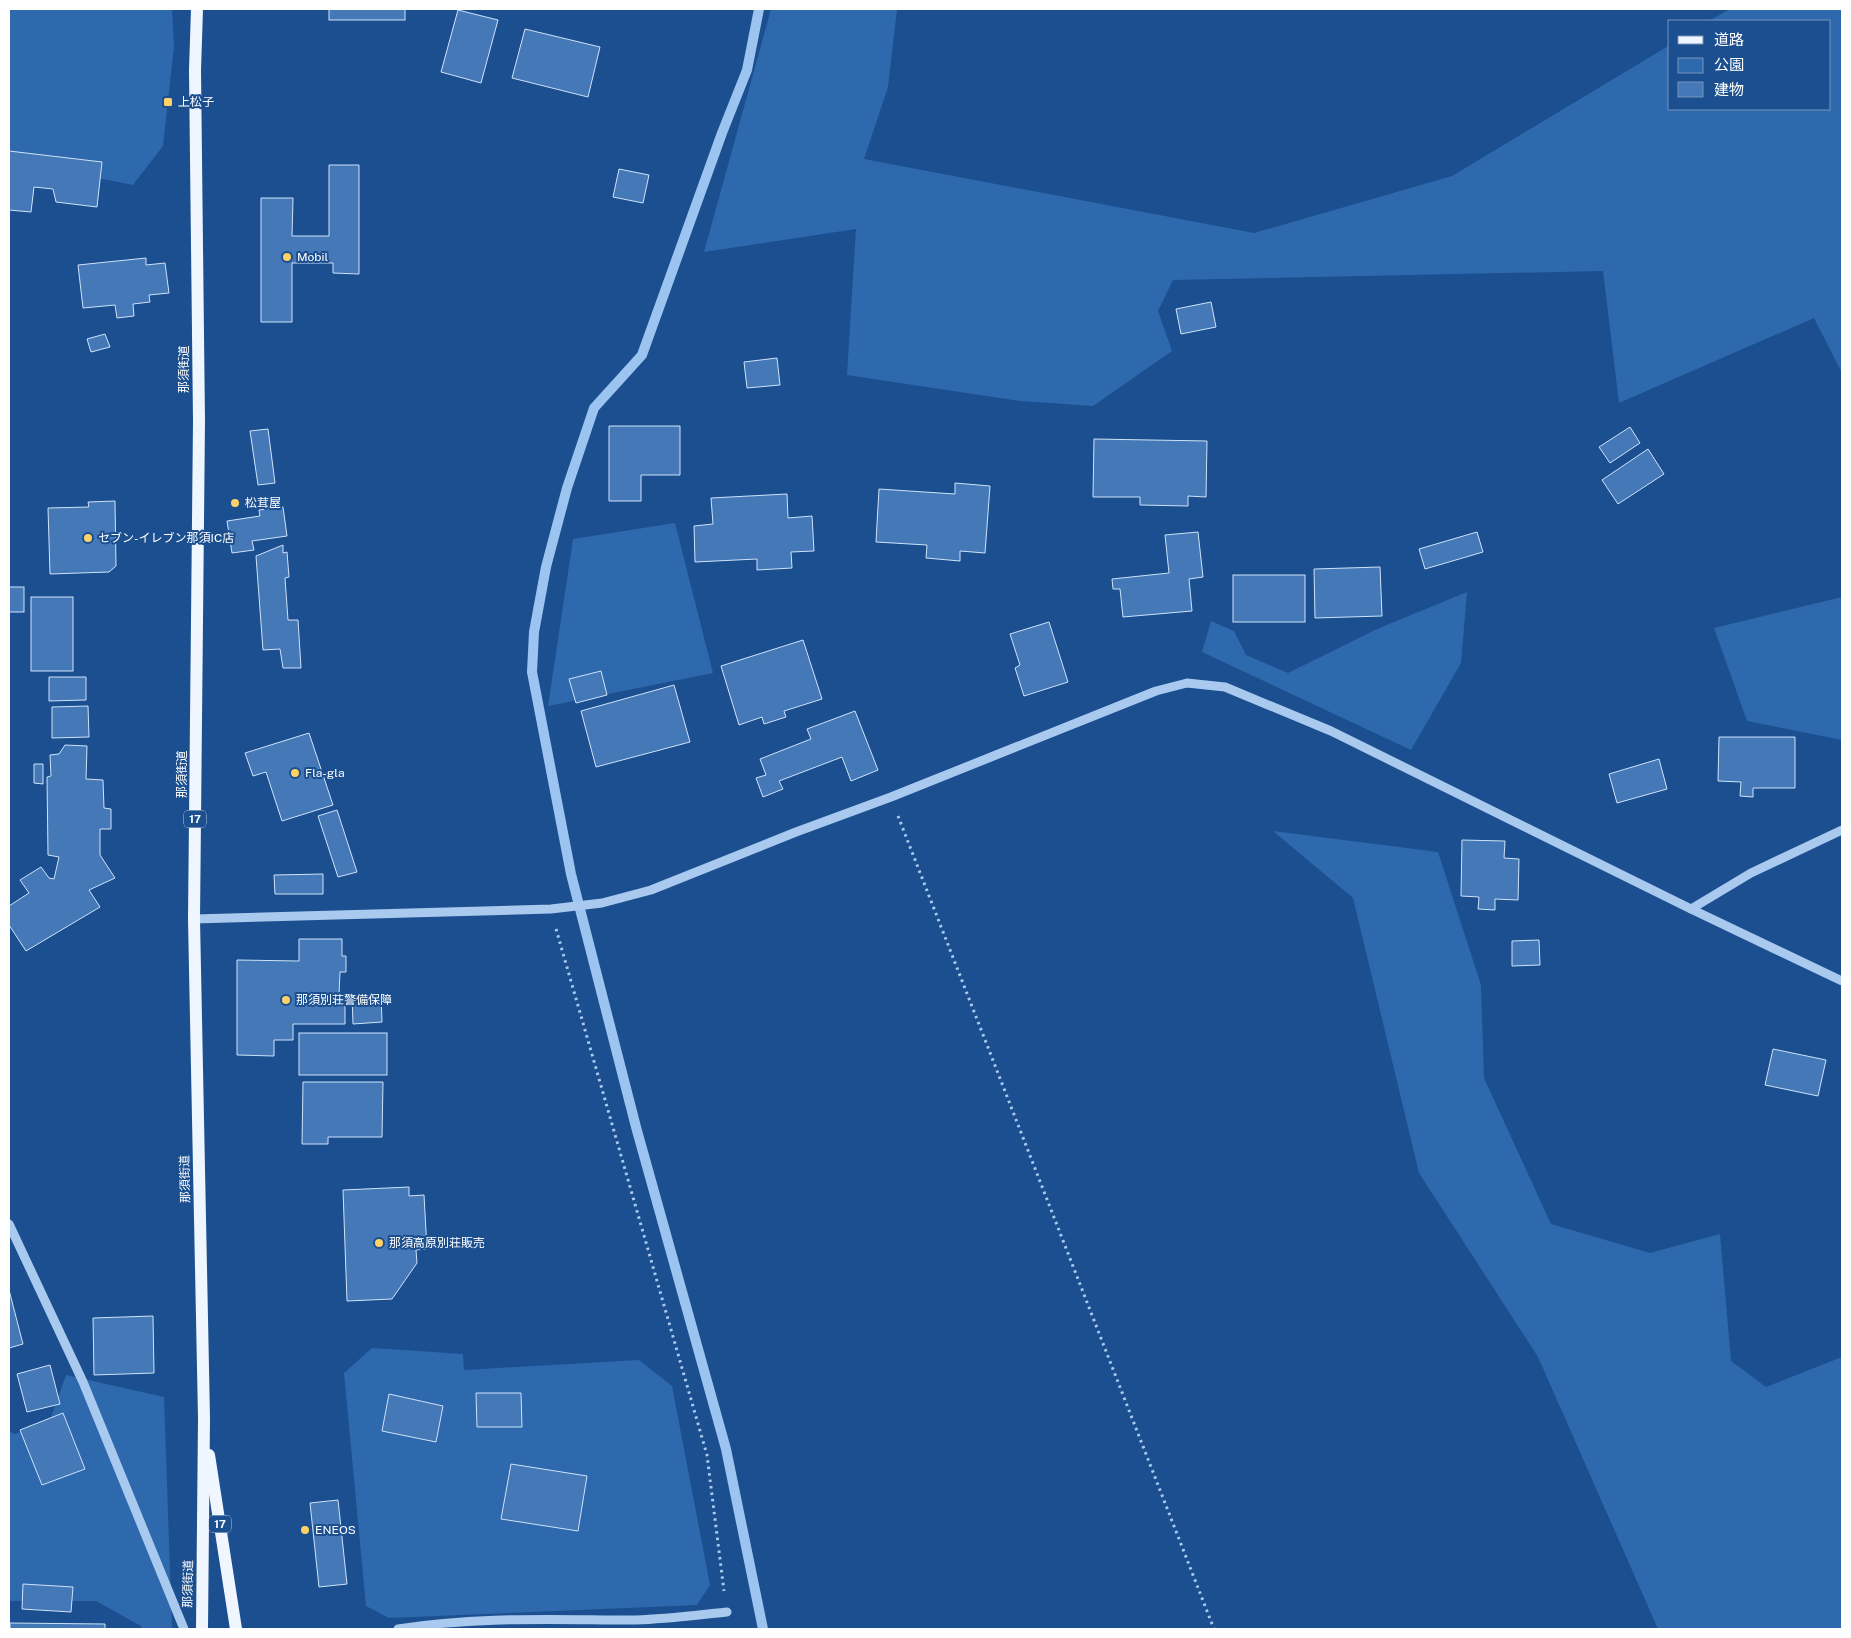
<svg xmlns="http://www.w3.org/2000/svg" width="1851" height="1638" viewBox="0 0 1851 1638" font-family="'Public Sans','Noto Sans JP',sans-serif">
<style>
.green{fill:#2e69ad}
.lines{fill:none;stroke-linecap:round;stroke-linejoin:round}
.stream{stroke:#9cc4f0;stroke-width:10}
.building{fill:#4478b7;stroke:#cfe3fa}
.path{stroke:#a9c9ee;stroke-width:3;stroke-dasharray:2.5 4;stroke-linecap:butt}
.minor{stroke:#a9c9ee;stroke-width:9}
.major{stroke:#f0f6ff;stroke-width:12}
.poi-dot{fill:#ffd166;stroke:#1b4f8f;stroke-width:2}
.labels{text-anchor:middle;stroke-width:4;stroke-linejoin:round;paint-order:stroke}
.shield{fill:#1b4f8f;stroke:#bbcadd;stroke-width:1}
.shield-label{font-size:11px;font-weight:bold;fill:#fff}
.poi-label{font-size:12px;fill:#fff;stroke:#1b4f8f;text-anchor:start}
.street-label{font-size:12px;fill:#fff;stroke:#1b4f8f}
</style>
<rect width="100%" height="100%" fill="#1b4f8f"/>
<g class="green">
<path d="M9 9H172L174 46 163 146 133 185 9 160Z"/>
<path d="M771 9H897L888 87 864 159 1254 233 1452 176 1670 45V109H1830V21H1709L1730 9H1842V373L1814 318 1619 403 1603 271 1173 280 1158 311 1172 351 1093 406 1020 401 847 375 856 229 704 252Z"/>
<path d="M675 523 713 673 548 706 573 539Z"/>
<path d="M1467 592 1461 663 1411 750 1202 652 1211 621 1234 631 1246 655 1288 673 1377 629Z"/>
<path d="M1842 597V740L1747 721 1714 628Z"/>
<path d="M1273 831 1438 852 1481 985 1484 1078 1551 1224 1650 1253 1720 1234 1731 1361 1766 1387 1842 1357V1629H1658L1538 1357 1419 1173 1353 898Z"/>
<path d="M372 1348 463 1354 464 1370 639 1360 672 1386 710 1585 697 1605 389 1618 366 1606 344 1373Z"/>
<path d="M66 1375 164 1397 172 1629H141V1626L96 1601H9V1431L15 1434 50 1420Z"/>
</g>
<g class="lines">
<path class="stream" d="M759 9 747 70 722 133 642 355 594 408 567 488 546 567 534 632 532 672 571 874 636 1127 726 1449 763 1629"/>
</g>
<g class="building">
<rect x="329" y="9" width="76" height="11"/>
<path d="M458 10 498 20 481 83 441 72Z"/>
<path d="M525 29 600 47 588 97 512 78Z"/>
<path d="M9 151 102 162 97 207 56 202 53 189 34 187 31 212 9 210Z"/>
<path d="M329 165H359V274L333 273V263H292V322H261V198H293L292 236H329Z"/>
<path d="M619 169 649 175 643 203 613 197Z"/>
<path d="M146 258V265L165 263 169 293 149 295 150 302 133 304 134 316 117 318 115 305 83 308 78 265Z"/>
<path d="M1211 302 1216 327 1181 334 1176 309Z"/>
<path d="M105 334 110 347 91 352 87 339Z"/>
<path d="M777 358 780 385 747 388 744 362Z"/>
<path d="M609 426H680V475H641V501H609Z"/>
<path d="M1630 427 1640 443 1610 463 1599 447Z"/>
<path d="M268 429 275 483 258 485 250 431Z"/>
<path d="M1094 439 1207 441 1206 497 1188 496V506L1140 505V497H1093Z"/>
<path d="M1648 449 1664 474 1618 504 1602 480Z"/>
<path d="M955 483 990 486 985 553 960 551V561L926 558 927 545 876 542 879 489 955 494Z"/>
<path d="M787 494 788 518 812 516 814 551 791 552 792 568 757 570V559L695 562 694 526 713 524 711 498Z"/>
<path d="M115 501 116 566 109 572 50 574 48 508 89 507 88 502Z"/>
<path d="M283 507 287 536 252 541 254 550 232 553 227 521 260 516 259 510Z"/>
<path d="M1198 532 1203 577 1189 579 1192 611 1123 617 1120 589H1113L1112 579 1169 573 1165 535Z"/>
<path d="M1477 532 1483 552 1425 569 1419 549Z"/>
<path d="M283 545V553L287 552 289 577 285 578 288 620H298L301 668H283L280 649 263 650 256 556Z"/>
<path d="M1380 567 1382 616 1315 618 1314 569Z"/>
<rect x="1233" y="575" width="72" height="47"/>
<rect x="9" y="587" width="15" height="25"/>
<rect x="31" y="597" width="42" height="74"/>
<path d="M1049 622 1068 682 1024 696 1015 668 1020 665 1010 634Z"/>
<path d="M803 640 822 699 784 711 786 717 764 724 762 717 739 725 721 666Z"/>
<path d="M601 671 607 695 576 703 569 679Z"/>
<path d="M49 677H86V700L49 701Z"/>
<path d="M674 685 690 742 596 767 581 711Z"/>
<path d="M88 706 89 737 52 738V707Z"/>
<path d="M855 711 878 770 851 781 842 757 779 781 783 789 763 797 756 778 766 775 760 759 811 739 807 729Z"/>
<path d="M309 733 333 805 282 821 266 772 253 776 245 753Z"/>
<path d="M1719 737H1795V788H1753V797L1740 796 1741 782 1718 781Z"/>
<path d="M65 745 87 746 86 779 103 780 104 808 111 809V829H100V855L115 878 89 890 100 907 26 951 9 925V906L29 893 20 880 41 867 49 878 54 879 59 857 48 855 47 777 51 776 50 755 59 754Z"/>
<path d="M1659 759 1667 789 1617 803 1609 774Z"/>
<path d="M34 764H43V784L34 783Z"/>
<path d="M337 810 357 872 338 877 318 816Z"/>
<path d="M1462 840 1505 841 1504 858 1519 859 1518 900 1495 899V910L1478 909 1479 897 1461 896Z"/>
<path d="M323 874V894H275L274 875Z"/>
<path d="M299 939H342V956H346V972H340L339 995H345V1024H293V1040H274V1056L237 1055V960L299 961Z"/>
<path d="M1539 940 1540 965 1512 966V941Z"/>
<path d="M381 994 382 1022 353 1024 352 995Z"/>
<rect x="299" y="1033" width="88" height="42"/>
<path d="M1773 1049 1826 1060 1818 1096 1765 1085Z"/>
<path d="M303 1082H383L382 1137H328V1144H302Z"/>
<path d="M409 1187V1196L424 1195 427 1249 416 1250 417 1263 392 1299 347 1301 343 1190Z"/>
<path d="M9 1290 23 1344 9 1348Z"/>
<path d="M153 1316 154 1373 94 1375 93 1318Z"/>
<path d="M50 1365 60 1404 27 1412 17 1374Z"/>
<path d="M476 1393H521L522 1427H477Z"/>
<path d="M389 1394 443 1406 436 1442 382 1431Z"/>
<path d="M63 1413 85 1469 42 1485 20 1430Z"/>
<path d="M511 1464 587 1476 578 1531 501 1519Z"/>
<path d="M338 1500 347 1584 319 1587 310 1503Z"/>
<path d="M23 1584 73 1587 71 1612 22 1609Z"/>
<path d="M10 1623 105 1624V1629H10Z"/>
</g>
<g class="lines">
<g class="path">
<path d="M898 816 1214 1629"/>
<path d="M556 929 707 1455 724 1591"/>
</g>
<g class="minor">
<path d="M1691 909 1751 873 1842 830"/>
<path d="M194 919 551 909 602 903 651 890 796 832 891 797 1156 691 1187 683 1225 687 1331 731 1691 909 1842 981"/>
<path d="M9 1224 83 1382 184 1629"/>
<path d="M398 1629C477 1616 557 1620 636 1620 666 1619 697 1615 727 1612"/>
</g>
<g class="major">
<path d="M197 9 195 70 199 421 194 919 204 1418 202 1629"/>
<path d="M209 1455 236 1629"/>
</g>
</g>
<g class="poi-dot">
<rect x="163" y="97" width="10" height="10" rx="2.5"/>
<circle cx="287" cy="257" r="5"/>
<circle cx="235" cy="503" r="5"/>
<circle cx="88" cy="538" r="5"/>
<circle cx="295" cy="773" r="5"/>
<circle cx="286" cy="1000" r="5"/>
<circle cx="379" cy="1243" r="5"/>
<circle cx="305" cy="1530" r="5"/>
</g>
<g class="labels">
<g class="shield">
<rect x="184" y="810.5" width="22" height="17" rx="4"/>
<rect x="209" y="1515.5" width="22" height="17" rx="4"/>
</g>
<g class="shield-label">
<text x="195" y="823">17</text>
<text x="220" y="1528">17</text>
</g>
<g class="poi-label">
<text x="178" y="106">上松子</text>
<text x="297" y="261">Mobil</text>
<text x="245" y="507">松茸屋</text>
<text x="98" y="542">セブン-イレブン那須IC店</text>
<text x="305" y="777">Fla-gla</text>
<text x="296" y="1004">那須別荘警備保障</text>
<text x="389" y="1247">那須高原別荘販売</text>
<text x="315" y="1534">ENEOS</text>
</g>
<g class="street-label">
<text transform="translate(184 369) rotate(-90)" y="4">那須街道</text>
<text transform="translate(182 774) rotate(-90)" y="4">那須街道</text>
<text transform="translate(185 1179) rotate(-91)" y="4">那須街道</text>
<text transform="translate(188 1584) rotate(-89)" y="4">那須街道</text>
</g>
</g>
<rect width="1851" height="1638" fill="none" stroke="#ffffff" stroke-width="20"/>
<rect x="1668" y="20" width="162" height="90" fill="#1b4f8f" stroke="#7695bc"/>
<rect x="1678" y="36" width="25" height="8" fill="#f0f6ff" stroke="#7695bc"/>
<text x="1714" y="45" font-size="15" fill="#ffffff">道路</text>
<rect x="1678" y="58" width="25" height="15" fill="#2e69ad" stroke="#7695bc"/>
<text x="1714" y="70" font-size="15" fill="#ffffff">公園</text>
<rect x="1678" y="82" width="25" height="15" fill="#4478b7" stroke="#7695bc"/>
<text x="1714" y="95" font-size="15" fill="#ffffff">建物</text>
</svg>
